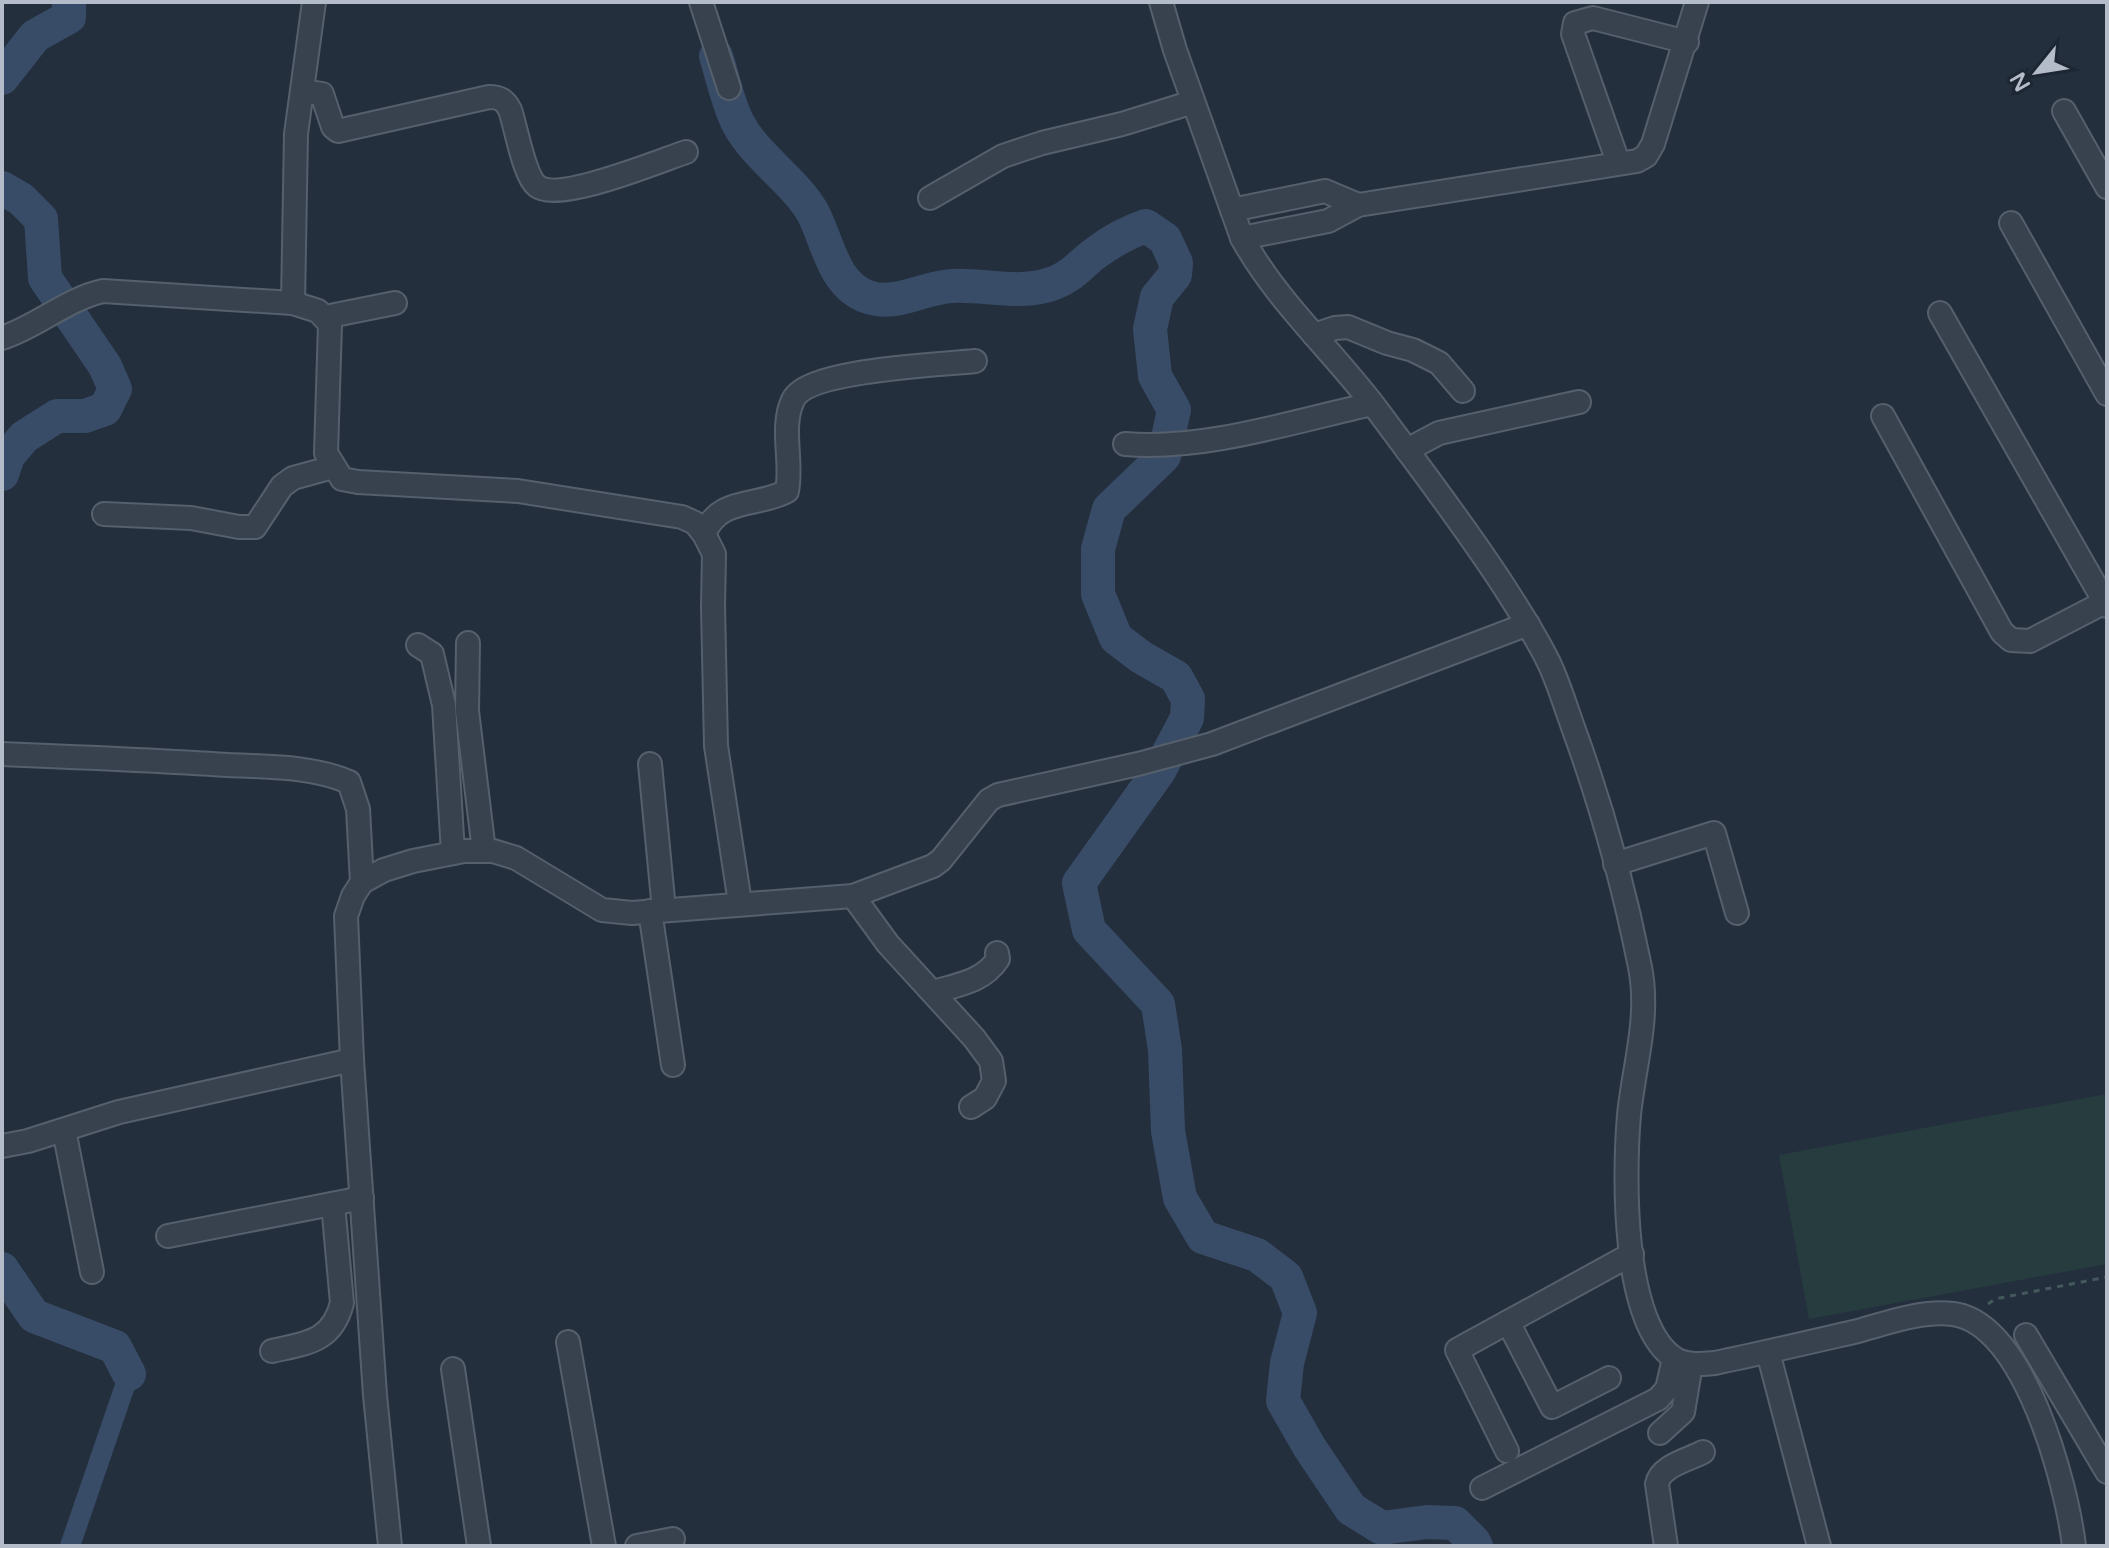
<svg xmlns="http://www.w3.org/2000/svg" width="2109" height="1548" viewBox="0 0 2109 1548" font-family="'Varela Round',sans-serif">
<style>
.green{fill:#263c3f}
.lines{fill:none;stroke-linecap:round;stroke-linejoin:round}
.canal{stroke:#394c67;stroke-width:20}
.river{stroke:#394c67;stroke-width:34}
.minor-casing{stroke:#565f6c;stroke-width:26}
.path{stroke:#44595c;stroke-width:3;stroke-dasharray:6 6;stroke-linecap:butt}
.minor{stroke:#38414e;stroke-width:22}
</style>
<rect width="100%" height="100%" fill="#242f3e"/>
<path class="green" d="M2107 1094V1264L1809 1319 1779 1155Z"/>
<g class="lines">
<path class="canal" d="M70 1546 129 1374"/>
<g class="river">
<path d="M716 56C723 78 728 105 739 125 758 159 794 180 813 213 828 242 833 285 868 297 897 307 924 287 952 286 985 284 1020 296 1054 283 1071 277 1079 266 1093 255 1110 242 1125 233 1146 226L1165 239 1176 263 1175 275 1157 297 1150 329 1155 376 1174 410 1164 456 1109 509 1098 549V594L1116 638 1141 657 1176 677 1188 699 1187 718 1159 771 1079 883 1089 930 1158 1004 1165 1050 1168 1131 1180 1198 1203 1237 1257 1255 1286 1277 1300 1313 1287 1363 1283 1401 1310 1448 1351 1509 1382 1528 1427 1522 1455 1523 1474 1542 1476 1546"/>
<path d="M2 78 35 36 69 17V2"/>
<path d="M2 188 21 199 41 219 45 278 105 366 115 389 105 409 85 416H57L24 437 8 456 2 474"/>
<path d="M2 1269 34 1316 115 1347 129 1374"/>
</g>
<defs>
<g id="minor">
<path d="M701 2 729 88"/>
<path d="M1161 2 1175 50 1242 238C1278 303 1334 352 1378 411 1421 469 1464 525 1503 585 1519 610 1536 636 1549 663 1559 684 1566 708 1574 730 1602 807 1624 887 1640 967 1650 1018 1634 1065 1629 1115 1624 1173 1621 1328 1677 1360 1689 1366 1703 1364 1715 1363 1763 1353 1810 1342 1858 1331 1887 1323 1923 1310 1953 1314 2025 1323 2067 1486 2074 1546"/>
<path d="M302 91 322 94 333 127 338 131 489 97C500 97 505 100 510 110 516 127 524 176 537 186 559 203 659 161 686 152"/>
<path d="M2064 111 2107 187"/>
<path d="M1618 162 1573 34 1575 23 1593 18 1687 42"/>
<path d="M930 198 1003 156 1042 143 1122 124 1193 102"/>
<path d="M1232 210 1325 191 1358 205"/>
<path d="M2011 223 2107 394"/>
<path d="M1242 238 1328 221 1358 205 1637 161 1646 156 1653 144 1697 2"/>
<path d="M293 303 296 134 314 2"/>
<path d="M1940 313 2107 606"/>
<path d="M325 317 395 303"/>
<path d="M1314 335 1335 328 1348 327 1387 343 1413 350 1439 363 1463 391"/>
<path d="M2 338C38 326 67 299 103 291L293 303 318 311 330 324 326 453 342 479 358 482 518 491 682 517 695 523 704 534 714 554 713 607 716 746 740 903"/>
<path d="M1883 416 2002 632 2011 640 2030 641 2107 601"/>
<path d="M1125 444C1204 451 1294 421 1372 404"/>
<path d="M1407 450 1439 433 1579 402"/>
<path d="M104 514 191 518 239 527H255L282 486 293 478 333 467"/>
<path d="M704 534C720 496 756 508 787 491 793 462 780 427 793 400 807 369 940 365 975 361"/>
<path d="M468 643 467 711 484 851"/>
<path d="M418 645 432 654 444 705 453 853"/>
<path d="M2 754C77 757 153 760 228 765 269 767 312 766 349 782L358 809 362 882"/>
<path d="M650 764 664 910"/>
<path d="M1615 864 1714 833 1737 913"/>
<path d="M853 896 888 944 974 1038 991 1061 994 1081 985 1098 971 1107"/>
<path d="M650 911 673 1065"/>
<path d="M933 992C957 985 983 982 998 959L997 953"/>
<path d="M64 1130 92 1272"/>
<path d="M2 1146 28 1141 119 1112 352 1060"/>
<path d="M168 1236 362 1198"/>
<path d="M1508 1322 1552 1407 1609 1378"/>
<path d="M2026 1335 2107 1472"/>
<path d="M568 1342 604 1546"/>
<path d="M272 1351C307 1343 332 1342 342 1303L333 1204"/>
<path d="M1768 1352 1819 1546"/>
<path d="M453 1369 479 1546"/>
<path d="M1660 1433 1683 1412 1691 1364"/>
<path d="M1507 1451 1457 1350 1632 1254"/>
<path d="M1482 1488 1658 1399 1667 1389 1674 1359"/>
<path d="M390 1546 375 1395 352 1060 346 916 353 896 362 882 384 870 413 861 464 851H493L516 858 602 910 632 913 853 896 933 866 941 860 989 800 998 795 1138 764 1212 744 1528 624"/>
<path d="M637 1546 673 1539"/>
<path d="M1666 1546 1657 1484C1660 1466 1688 1460 1703 1452"/>
</g>
</defs>
<use href="#minor" class="minor-casing"/>
<path class="path" d="M1988 1304 1995 1299 2107 1277"/>
<use href="#minor" class="minor"/>
</g>
<rect width="2109" height="1548" fill="none" stroke="#b4bcc9" stroke-width="8"/>
<g transform="translate(2037 72) rotate(240)" stroke="#1d2633" stroke-width="6" paint-order="stroke">
<path d="M0-6L14 30L0 20L-14 30Z" fill="#b4bcc9"/>
<text y="-12" font-size="22" font-weight="bold" text-anchor="middle" fill="#b4bcc9">N</text>
</g>
</svg>
